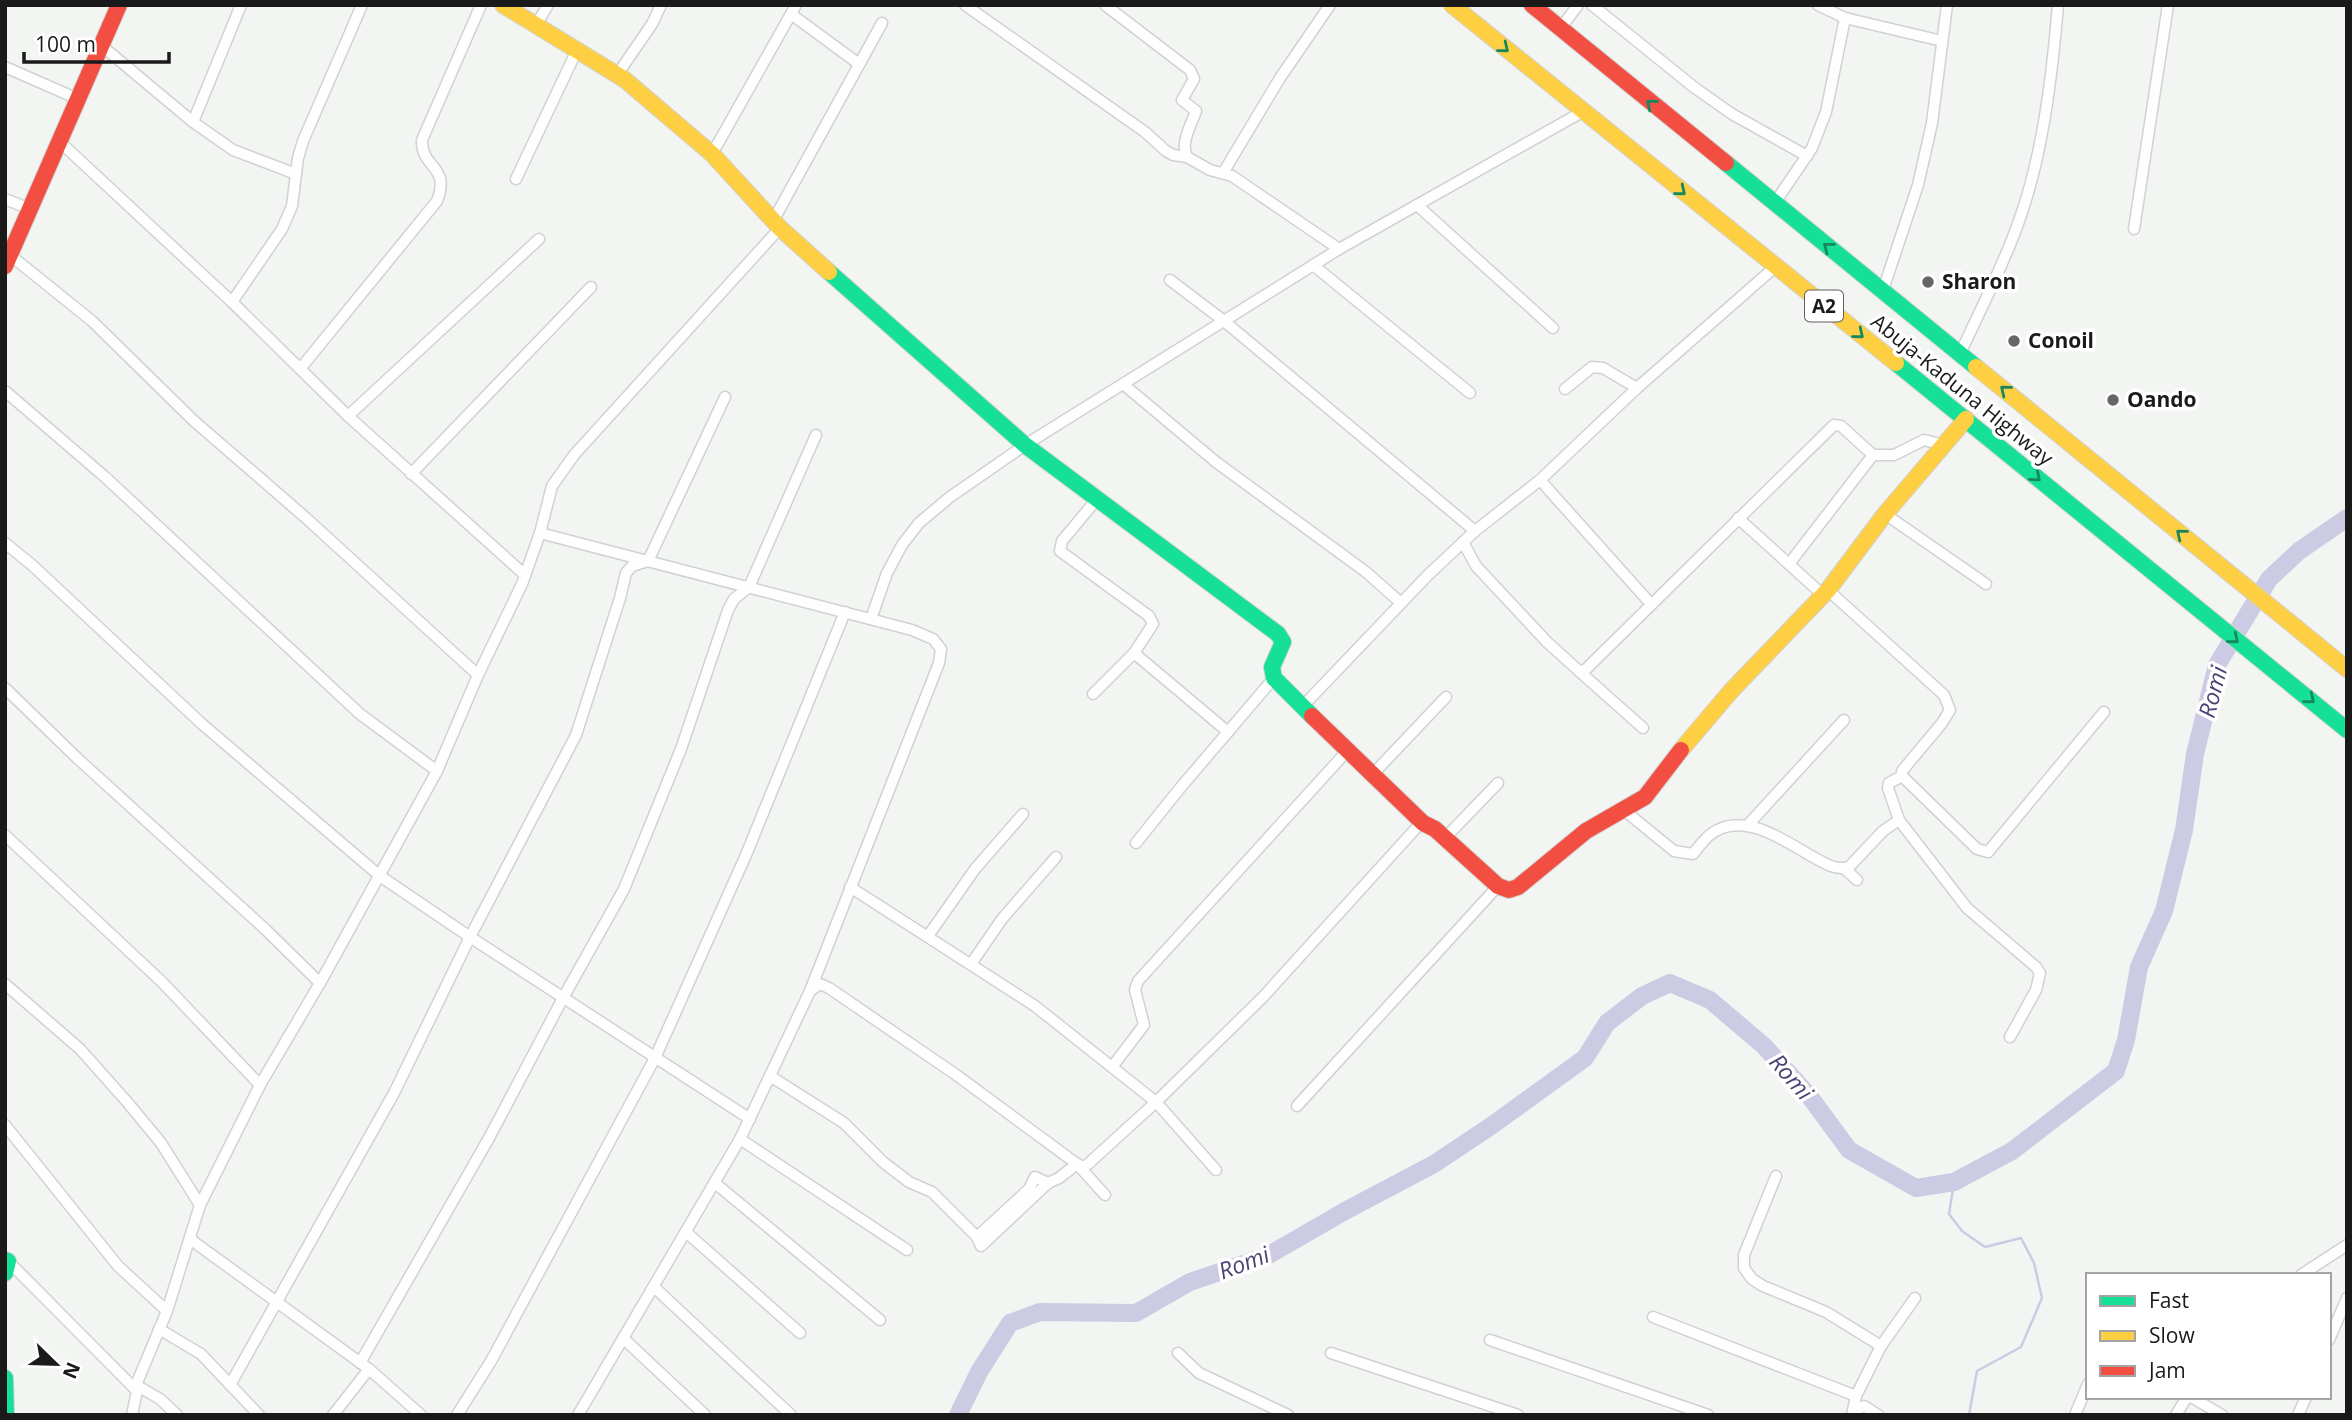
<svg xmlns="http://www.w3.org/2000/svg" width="2352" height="1420" viewBox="0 0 2352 1420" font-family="'Open Sans',sans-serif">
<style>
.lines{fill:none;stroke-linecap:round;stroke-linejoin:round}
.stream{stroke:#cccbe3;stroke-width:2.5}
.river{stroke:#cccbe3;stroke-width:18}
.street-casing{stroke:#d0d2d1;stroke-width:13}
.fast-casing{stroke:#d0d2d1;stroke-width:18}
.slow-casing{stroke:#d0d2d1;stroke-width:18}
.jam-casing{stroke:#d0d2d1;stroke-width:18}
.street{stroke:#fdfefd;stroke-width:10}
.fast{stroke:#16e098;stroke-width:16}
.slow{stroke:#ffcf43;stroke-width:16}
.jam{stroke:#f24e42;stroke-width:16}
.oneway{stroke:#17875f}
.poi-dot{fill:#656765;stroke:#fff;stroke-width:2.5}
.labels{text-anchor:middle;stroke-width:7;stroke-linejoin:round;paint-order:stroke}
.shield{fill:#fff;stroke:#5e5f5e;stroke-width:2}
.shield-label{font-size:19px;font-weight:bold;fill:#191a19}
.poi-label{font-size:21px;font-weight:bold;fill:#191a19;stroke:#fff;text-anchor:start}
.street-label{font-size:21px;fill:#191a19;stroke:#fff}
.water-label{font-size:23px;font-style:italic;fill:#494474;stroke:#fff}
</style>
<rect width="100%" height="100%" fill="#f3f5f3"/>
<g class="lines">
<path class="stream" d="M1954 1182 1949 1214 1962 1231 1985 1247 2021 1238 2034 1263 2042 1298 2021 1347 1977 1371 1969 1415"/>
<path class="river" d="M958 1415 979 1372 1010 1323 1040 1312 1136 1313 1190 1282 1267 1256 1345 1211 1434 1164 1491 1126 1585 1058 1607 1023 1642 996 1670 983 1710 1000 1764 1046 1810 1097 1849 1150 1916 1188 1954 1182 2012 1151 2116 1071 2126 1040 2139 967 2164 911 2184 830 2195 754 2217 665 2269 579 2299 551 2347 518"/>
<defs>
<g id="street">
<path d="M965 5 1145 132 1166 151 1173 155 1187 157 1210 170 1232 176 1339 249"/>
<path d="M1105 5 1190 70 1194 79 1182 100 1196 111C1191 125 1180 143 1187 157"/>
<path d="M1592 5 1695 88 1732 114 1807 156"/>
<path d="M1818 5 1845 18 1942 41"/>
<path d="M791 14 859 64"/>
<path d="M536 25 548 5"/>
<path d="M1560 29 1578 5"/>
<path d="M102 46 193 122 233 150 296 174"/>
<path d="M5 67 78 99"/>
<path d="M617 75 652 24 661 5"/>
<path d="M193 122 241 5"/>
<path d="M59 141 232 302 348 416 525 575"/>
<path d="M712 154 796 5"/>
<path d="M1223 173 1280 78 1330 5"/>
<path d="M516 179 577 50"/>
<path d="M5 199 30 209"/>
<path d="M1774 204 1812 148 1826 112 1845 18"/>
<path d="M1417 205 1553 328"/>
<path d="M773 221 882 23"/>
<path d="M2134 229 2168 5"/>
<path d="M10 255 92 321 194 421 306 518 478 675"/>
<path d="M1313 265 1470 393"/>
<path d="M1170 280 1224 321 1475 531"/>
<path d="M1883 290 1918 185 1932 123 1947 5"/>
<path d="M232 302 282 229 292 206 298 158 303 141 362 5"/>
<path d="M1960 354C1980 310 2003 267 2019 221 2043 154 2052 76 2058 5"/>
<path d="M300 369 437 201C451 165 421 169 422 140L481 5"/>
<path d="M1123 384 1216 462 1366 572 1401 603"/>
<path d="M1565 389 1592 367 1603 368 1637 388"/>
<path d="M5 391 105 477 360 714 437 771"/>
<path d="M348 416 539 239"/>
<path d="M411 474 591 287"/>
<path d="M1540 480 1650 603"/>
<path d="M1885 514 1986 584"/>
<path d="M1738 518 1823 595"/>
<path d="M540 533 912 630 933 639 941 649 939 663 810 991 740 1139 578 1415"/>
<path d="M1463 542 1476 566 1547 642 1579 671 1585 670 1834 425 1841 426 1873 455H1894L1924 440 1944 445"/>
<path d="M5 543 32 565 202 724 380 876 470 937 750 1119"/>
<path d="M1789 564 1873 455"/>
<path d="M1828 590 1944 695 1950 710 1942 723 1902 771V776L1889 783 1888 788 1899 820 1967 908 2036 967 2040 973 2036 990 2010 1037"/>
<path d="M871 619 887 573 902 545 919 523 950 497 1025 445 1339 249 1582 112"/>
<path d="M1134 653 1228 732"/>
<path d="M1579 671 1643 728"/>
<path d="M5 688 77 758 265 929 320 983"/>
<path d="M1093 694 1134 653 1153 624 1149 616 1060 551 1062 541 1097 499"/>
<path d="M1303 706 1428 575 1475 531 1540 480 1637 388 1775 267"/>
<path d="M1372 775 1446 697"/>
<path d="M1902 776 1977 849 1988 852 2104 712"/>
<path d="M1625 811 1674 851 1693 854C1698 848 1704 839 1711 834 1743 810 1785 841 1813 857 1825 863 1835 871 1849 867L1883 831 1899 820"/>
<path d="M1747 826 1844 720"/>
<path d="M5 835 162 982 260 1085"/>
<path d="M1445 838 1498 783"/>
<path d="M1136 843 1181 787 1274 678"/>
<path d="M1845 869 1857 880"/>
<path d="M850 887 1035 1006 1156 1102 1216 1170"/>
<path d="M928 936 975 869 1023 814"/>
<path d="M971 964 1002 919 1056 857"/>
<path d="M5 984 80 1049 128 1103 161 1143 200 1205"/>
<path d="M810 991 820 984 829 988 955 1074 1077 1164 1105 1195"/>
<path d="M1112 1067 1144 1025 1135 990 1138 981 1348 750"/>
<path d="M770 1076 844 1123 883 1162 909 1182 932 1192 977 1237 981 1246 1048 1183"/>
<path d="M1297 1106 1498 886"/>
<path d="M5 1125 118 1266 167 1311"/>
<path d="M740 1139 907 1250"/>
<path d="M1776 1176 1744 1255V1268L1752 1279 1763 1286 1826 1312 1881 1346"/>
<path d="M715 1183 880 1320"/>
<path d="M686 1232 800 1333"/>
<path d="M190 1237 194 1242 369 1369 421 1415"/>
<path d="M977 1237 1029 1189 1035 1177 1048 1183 1059 1178 1077 1164 1083 1167 1088 1164 1156 1102 1263 997 1418 826 1423 823"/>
<path d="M8 1261 137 1391"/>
<path d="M2301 1275 2347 1245"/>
<path d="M654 1287 791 1415"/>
<path d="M1653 1317 1856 1396"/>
<path d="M159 1329 201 1354 259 1415"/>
<path d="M623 1338 705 1415"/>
<path d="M1490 1340 1708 1415"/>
<path d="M2329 1340 2347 1298"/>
<path d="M1178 1353 1199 1373 1288 1415"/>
<path d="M1331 1353 1518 1415"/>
<path d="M360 1363 489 1138 563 998 624 889 681 749 728 610 734 599 749 587 816 435"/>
<path d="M136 1385 160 1399 177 1415"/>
<path d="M230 1385 394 1093 470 937 576 735 620 598 626 573 632 566 648 561 725 397"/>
<path d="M2191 1397 2222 1415"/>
<path d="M1854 1411 1864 1406 1878 1415"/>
<path d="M132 1415 137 1391 136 1385 167 1311 200 1205 260 1085 320 983 437 771 478 675 522 584 540 533 552 486 574 455 780 228"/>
<path d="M333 1415 369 1369"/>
<path d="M457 1415 491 1361 655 1058 746 855 845 612"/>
<path d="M1852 1415 1856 1396 1881 1346 1915 1298"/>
<path d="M2075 1415 2088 1384"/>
<path d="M2176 1415 2187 1397"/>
<path d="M2298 1415 2306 1397"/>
</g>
<g id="fast">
<path d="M1726 163 1976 367"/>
<path d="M829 272 1025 445 1278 634 1283 642 1272 667 1274 678 1312 716"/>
<path d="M1896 363 2347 730"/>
<path d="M5 1260 8 1261 5 1273"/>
<path d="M5 1378 6 1415"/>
</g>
<g id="slow">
<path d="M503 5 624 79 712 154 780 228 829 272"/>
<path d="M1452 5 1896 363"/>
<path d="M1976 367 2347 669"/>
<path d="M1681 750 1731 691 1828 590 1885 514 1966 419"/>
</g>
<g id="jam">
<path d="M1532 5 1726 163"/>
<path d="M5 266 119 5"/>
<path d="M1312 716 1423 823 1435 829 1498 886 1509 890 1518 887 1586 831 1645 797 1681 750"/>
</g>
</defs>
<use href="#street" class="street-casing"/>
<use href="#fast" class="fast-casing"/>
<use href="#slow" class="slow-casing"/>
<use href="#jam" class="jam-casing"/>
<use href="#street" class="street"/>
<use href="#fast" class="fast"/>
<use href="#slow" class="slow"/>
<use href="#jam" class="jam"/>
</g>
<defs><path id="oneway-chevron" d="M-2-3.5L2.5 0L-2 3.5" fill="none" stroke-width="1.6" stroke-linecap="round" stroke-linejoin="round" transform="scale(1.75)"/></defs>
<g class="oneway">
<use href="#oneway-chevron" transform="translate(1504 48) rotate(39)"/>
<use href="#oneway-chevron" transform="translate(1651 104) rotate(-141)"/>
<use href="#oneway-chevron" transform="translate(1681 191) rotate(39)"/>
<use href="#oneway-chevron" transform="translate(1828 247) rotate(-142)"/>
<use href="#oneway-chevron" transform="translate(1859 334) rotate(39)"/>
<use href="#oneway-chevron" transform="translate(2005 390) rotate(-141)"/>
<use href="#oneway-chevron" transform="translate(2036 477) rotate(40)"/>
<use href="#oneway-chevron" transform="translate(2181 534) rotate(-141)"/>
<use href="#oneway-chevron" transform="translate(2234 639) rotate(39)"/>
<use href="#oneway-chevron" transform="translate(2310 699) rotate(39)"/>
</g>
<g class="poi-dot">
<circle cx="1928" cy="282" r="7"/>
<circle cx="2014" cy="341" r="7"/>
<circle cx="2113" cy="400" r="7"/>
</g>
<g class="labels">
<rect class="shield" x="1805" y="290.5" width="38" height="31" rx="5"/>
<g class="shield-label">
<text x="1824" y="313">A2</text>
</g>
<g class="poi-label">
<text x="1942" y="289">Sharon</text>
<text x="2028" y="348">Conoil</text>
<text x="2127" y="407">Oando</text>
</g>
<g class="street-label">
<text transform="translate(1962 390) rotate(39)" y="7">Abuja-Kaduna Highway</text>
</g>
<g class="water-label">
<text transform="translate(2213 692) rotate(-75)" y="8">Romi</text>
<text transform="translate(1791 1077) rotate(49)" y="8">Romi</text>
<text transform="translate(1244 1263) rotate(-21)" y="8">Romi</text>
</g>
</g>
<rect width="2352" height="1420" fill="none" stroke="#191a19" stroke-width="14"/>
<rect x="2086" y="1273" width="245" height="126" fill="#ffffff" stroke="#a3a3a3" stroke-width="2"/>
<rect x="2100" y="1296" width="35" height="10" fill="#16e098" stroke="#a3a3a3" stroke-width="2"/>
<text x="2149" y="1308" font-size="21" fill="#191a19">Fast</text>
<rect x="2100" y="1331" width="35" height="10" fill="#ffcf43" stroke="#a3a3a3" stroke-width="2"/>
<text x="2149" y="1343" font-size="21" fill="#191a19">Slow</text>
<rect x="2100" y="1366" width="35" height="10" fill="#f24e42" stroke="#a3a3a3" stroke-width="2"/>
<text x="2149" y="1378" font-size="21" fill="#191a19">Jam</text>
<g transform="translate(56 1364) rotate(113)" stroke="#ffffff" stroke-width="5" paint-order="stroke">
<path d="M0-5L12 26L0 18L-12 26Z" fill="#191a19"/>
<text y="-10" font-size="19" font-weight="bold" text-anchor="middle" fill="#191a19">N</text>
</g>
<path d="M24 52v10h145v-10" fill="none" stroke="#191a19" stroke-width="3.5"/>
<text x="35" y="52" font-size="21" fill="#191a19" stroke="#ffffff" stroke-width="5" paint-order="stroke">100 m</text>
</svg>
